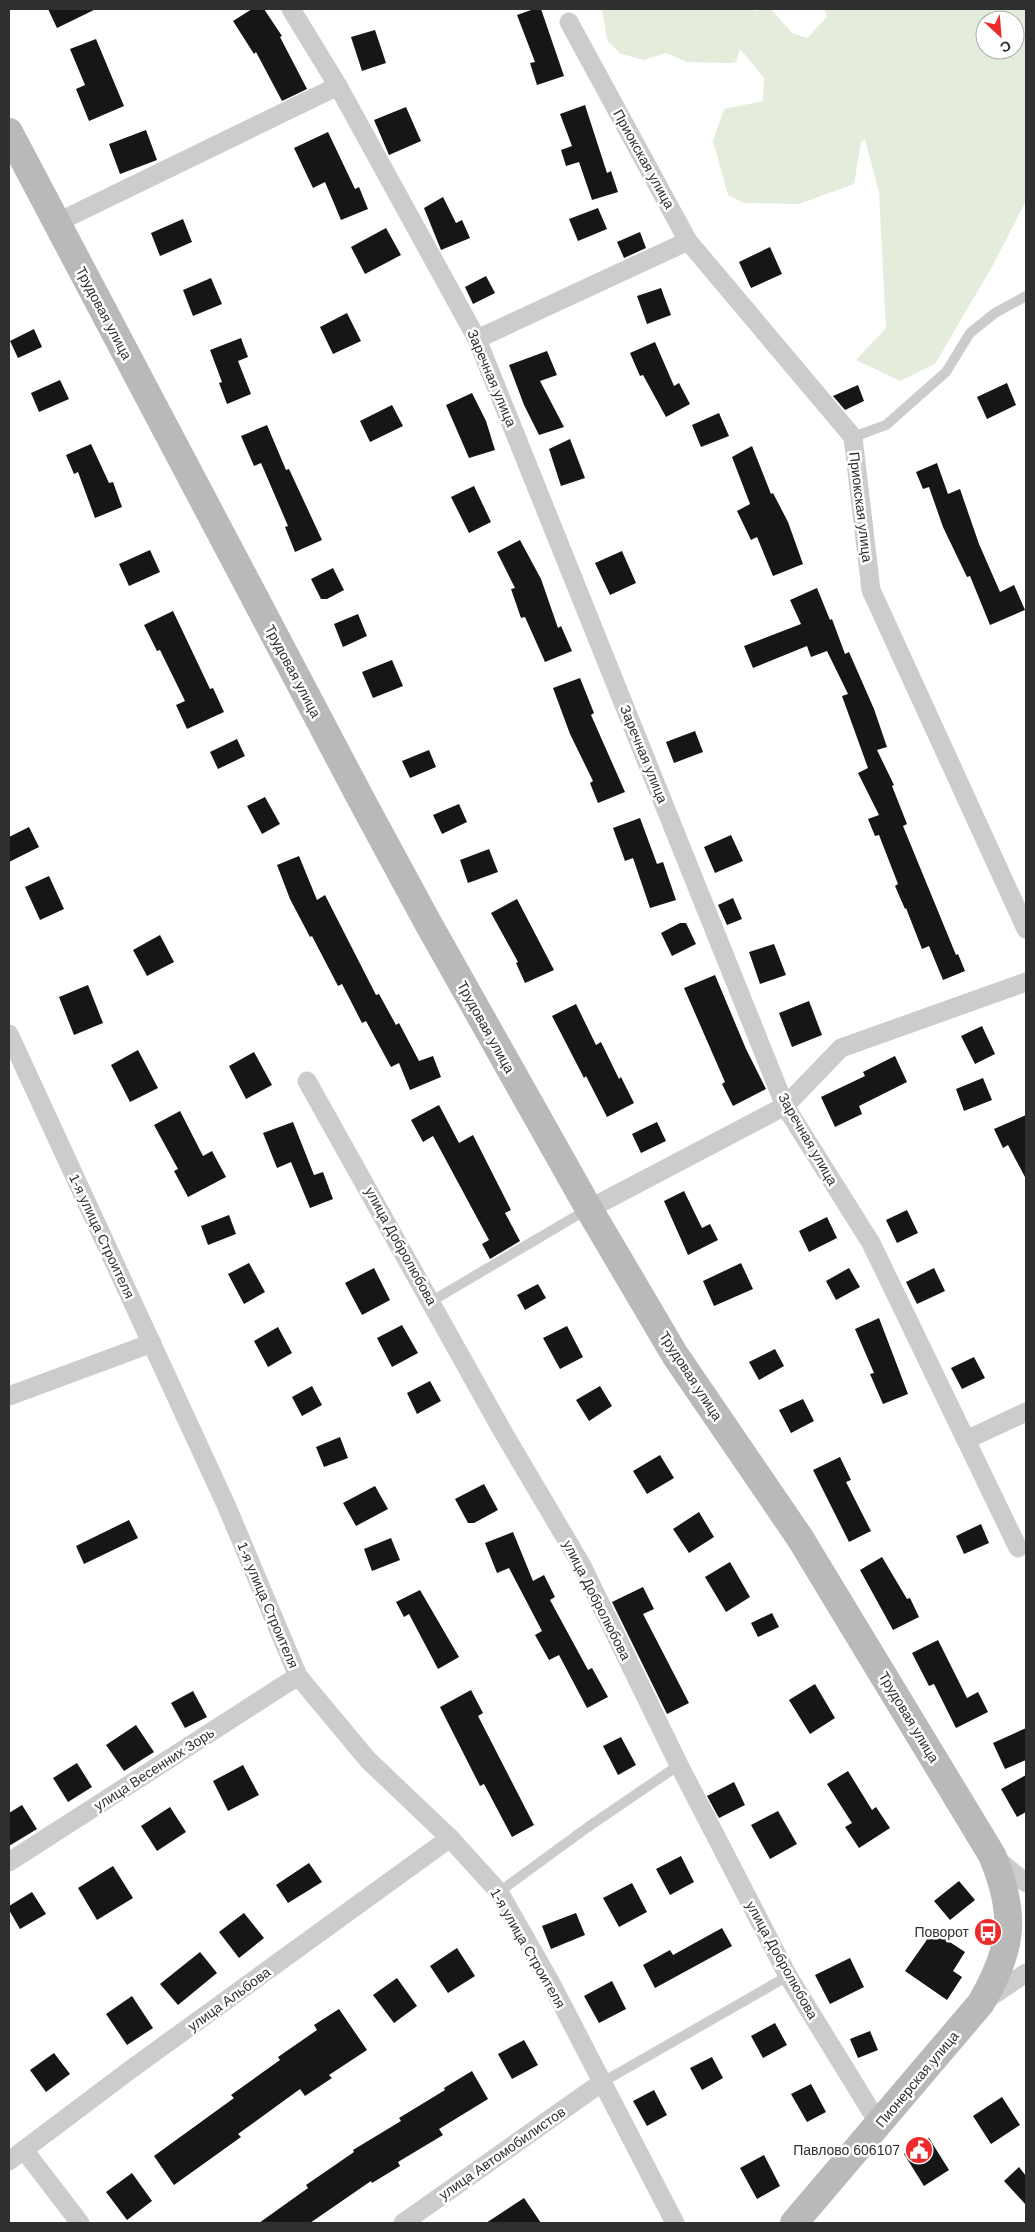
<svg xmlns="http://www.w3.org/2000/svg" width="1035" height="2232" viewBox="0 0 1035 2232" font-family="Helvetica,sans-serif">
<style>
.green{fill:#e4eddc;fill-rule:evenodd}
.building{fill:#161616}
.lines{fill:none;stroke-linecap:round;stroke-linejoin:round}
.lane{stroke:#ccc;stroke-width:10}
.street{stroke:#ccc;stroke-width:19}
.secondary{stroke:#b9b9b9;stroke-width:28}
.labels{text-anchor:middle;stroke-width:5;stroke-linejoin:round;paint-order:stroke}
.street-label{font-size:14px;fill:#2f2f2f;stroke:#fff}
.poi-label{font-size:14px;fill:#2f2f2f;stroke:#fff;text-anchor:end}
</style>
<rect width="100%" height="100%" fill="#fff"/>
<path class="green" d="M602 9H754V11L771 9 792 33 807 38 827 17 824 9H1026V201L993 265 935 364 900 381 856 360 886 328 879 193 865 139 861 142 854 184 799 204 744 203 728 195 713 141 724 109 763 101 764 78 740 49 736 62 730 63 687 62 666 53 644 60 621 54 607 40ZM985 20H1015V50H985Z"/>
<g class="building">
<path d="M48 9H96L57 28Z"/>
<path d="M252 9H264L282 36 280 37 307 89 282 101 256 52 254 54 233 21Z"/>
<path d="M534 9H541L564 76 537 85 530 63 535 62 517 15Z"/>
<path d="M375 30 386 63 362 71 351 37Z"/>
<path d="M96 39 124 106 89 121 76 89 85 85 70 49Z"/>
<path d="M585 105 607 173 611 171 618 192 592 200 579 162 566 166 561 150 572 146 560 114Z"/>
<path d="M406 107 421 141 389 155 374 120Z"/>
<path d="M146 130 157 160 120 174 109 144Z"/>
<path d="M328 132 355 189 359 187 368 209 341 220 325 182 313 188 294 148Z"/>
<path d="M443 197 456 223 462 220 470 238 441 250 424 208Z"/>
<path d="M598 208 607 229 578 241 569 219Z"/>
<path d="M183 219 192 242 160 256 151 233Z"/>
<path d="M386 228 401 255 365 274 351 247Z"/>
<path d="M640 232 646 248 624 258 617 242Z"/>
<path d="M770 247 782 274 751 288 739 262Z"/>
<path d="M486 276 495 293 473 304 465 287Z"/>
<path d="M211 278 222 304 193 316 183 290Z"/>
<path d="M661 288 671 315 647 324 637 296Z"/>
<path d="M347 313 361 341 333 354 320 327Z"/>
<path d="M34 329 42 347 18 358 10 341Z"/>
<path d="M241 338 248 357 238 361 251 394 227 404 219 383 222 382 210 350Z"/>
<path d="M655 342 674 386 679 383 690 404 666 417 643 375 640 376 630 353Z"/>
<path d="M547 351 557 375 540 381 564 427 539 435 524 405 509 365Z"/>
<path d="M60 380 69 399 39 412 31 393Z"/>
<path d="M1007 383 1016 405 987 419 977 397Z"/>
<path d="M858 385 864 401 845 410 833 396Z"/>
<path d="M472 393 486 421 495 450 469 458 446 405Z"/>
<path d="M392 405 403 426 370 442 360 421Z"/>
<path d="M719 413 729 436 701 447 692 425Z"/>
<path d="M267 425 286 470 289 469 322 540 295 552 285 527 288 526 261 463 254 466 241 436Z"/>
<path d="M570 439 585 478 561 486 549 449Z"/>
<path d="M91 444 109 483 113 482 122 507 95 518 78 472 74 474 66 455Z"/>
<path d="M752 446 771 494 773 493 788 522 803 564 773 576 757 537 751 540 737 511 750 504 732 457Z"/>
<path d="M937 463 948 494 960 489 979 544 1000 592 1014 585 1025 610 990 625 970 576 967 577 943 527 929 487 923 489 916 472Z"/>
<path d="M474 486 491 522 469 533 451 497Z"/>
<path d="M520 540 541 579 558 628 561 626 572 651 545 662 525 617 521 618 511 589 515 588 497 552Z"/>
<path d="M150 550 160 572 129 586 119 564Z"/>
<path d="M622 551 636 583 610 595 595 563Z"/>
<path d="M333 568 344 590 327 599H321L311 579Z"/>
<path d="M817 588 830 620 832 619 845 654 849 652 874 709 887 747 877 750 894 785 892 786 907 824 903 826 956 955 958 954 965 971 943 980 929 946 922 949 906 908 905 909 895 886 898 884 879 835 875 836 868 819 879 815 858 773 868 768 842 696 848 694 827 651 811 657 807 646 753 668 744 646 801 624 790 600Z"/>
<path d="M173 611 210 689 213 688 224 712 187 729 176 705 185 701 160 650 157 651 144 625Z"/>
<path d="M358 614 367 636 343 647 334 624Z"/>
<path d="M392 660 403 686 373 698 362 672Z"/>
<path d="M580 678 594 713 591 715 625 792 598 803 590 783 593 781 570 734 553 688Z"/>
<path d="M695 731 703 752 674 763 666 742Z"/>
<path d="M237 739 245 756 218 769 210 752Z"/>
<path d="M429 750 436 767 410 778 402 761Z"/>
<path d="M265 797 280 824 262 834 247 806Z"/>
<path d="M459 804 467 822 442 834 433 815Z"/>
<path d="M640 818 657 864 663 862 676 900 650 908 633 858 625 861 613 828Z"/>
<path d="M29 827 39 847 9 862V837Z"/>
<path d="M731 835 743 861 715 873 704 847Z"/>
<path d="M489 849 498 872 468 883 460 860Z"/>
<path d="M299 856 317 900 325 895 376 995 379 994 396 1025 399 1023 419 1061 433 1056 441 1077 410 1090 399 1063 391 1067 366 1021 362 1023 342 984 338 986 312 936 310 937 290 899 277 865Z"/>
<path d="M49 876 64 909 40 920 25 887Z"/>
<path d="M733 898 742 919 727 925 718 905Z"/>
<path d="M517 899 554 970 525 983 516 963 518 962 491 913Z"/>
<path d="M680 923H686L696 944 672 956 661 933Z"/>
<path d="M160 935 174 962 147 976 133 950Z"/>
<path d="M774 944 786 975 760 984 749 952Z"/>
<path d="M715 975 746 1049 766 1089 733 1106 722 1084 725 1082 684 988Z"/>
<path d="M88 985 103 1023 74 1035 59 997Z"/>
<path d="M809 1001 822 1035 792 1047 779 1013Z"/>
<path d="M576 1004 596 1045 601 1042 619 1079 621 1077 634 1103 607 1117 586 1076 584 1078 552 1016Z"/>
<path d="M982 1026 995 1054 975 1064 961 1036Z"/>
<path d="M138 1050 158 1088 130 1102 111 1065Z"/>
<path d="M254 1052 272 1085 246 1099 229 1066Z"/>
<path d="M895 1056 907 1082 859 1106 862 1114 835 1127 821 1097 865 1076 863 1072Z"/>
<path d="M983 1078 992 1100 964 1111 956 1089Z"/>
<path d="M439 1105 459 1143 473 1135 511 1210 505 1213 520 1241 490 1259 482 1244 489 1240 433 1136 423 1142 411 1120Z"/>
<path d="M180 1111 203 1156 212 1151 226 1177 188 1197 174 1171 178 1169 154 1125Z"/>
<path d="M1026 1115V1179L1008 1145 1003 1148 994 1129Z"/>
<path d="M293 1122 314 1175 323 1172 333 1199 310 1208 291 1162 277 1168 263 1133Z"/>
<path d="M657 1122 666 1141 641 1153 632 1134Z"/>
<path d="M684 1191 702 1228 710 1224 718 1240 688 1255 664 1201Z"/>
<path d="M907 1210 918 1233 897 1243 886 1220Z"/>
<path d="M229 1215 236 1234 208 1245 201 1226Z"/>
<path d="M827 1217 837 1238 809 1252 799 1231Z"/>
<path d="M249 1263 265 1292 244 1304 228 1274Z"/>
<path d="M741 1263 753 1289 714 1306 703 1281Z"/>
<path d="M374 1268 390 1300 362 1315 345 1283Z"/>
<path d="M849 1268 860 1287 836 1300 826 1281Z"/>
<path d="M934 1268 945 1291 917 1304 906 1282Z"/>
<path d="M538 1284 546 1298 525 1310 517 1295Z"/>
<path d="M879 1318 908 1394 883 1404 870 1374 874 1373 855 1329Z"/>
<path d="M402 1325 418 1353 392 1367 377 1338Z"/>
<path d="M567 1326 583 1357 560 1369 543 1338Z"/>
<path d="M278 1327 292 1353 268 1367 254 1341Z"/>
<path d="M775 1349 784 1366 759 1380 749 1362Z"/>
<path d="M974 1357 985 1378 962 1389 951 1368Z"/>
<path d="M430 1381 441 1401 417 1414 407 1393Z"/>
<path d="M312 1386 322 1405 302 1416 292 1397Z"/>
<path d="M600 1386 612 1406 589 1421 576 1400Z"/>
<path d="M803 1399 814 1421 791 1433 779 1410Z"/>
<path d="M340 1437 348 1458 324 1467 316 1447Z"/>
<path d="M660 1455 674 1478 647 1494 633 1471Z"/>
<path d="M840 1457 851 1480 846 1482 871 1531 849 1542 813 1470Z"/>
<path d="M484 1484 498 1510 474 1523H468L455 1499Z"/>
<path d="M375 1486 388 1509 356 1526 343 1503Z"/>
<path d="M699 1512 714 1537 689 1553 673 1529Z"/>
<path d="M129 1520 138 1538 84 1564 76 1546Z"/>
<path d="M981 1524 989 1543 964 1554 956 1536Z"/>
<path d="M513 1532 533 1581 544 1575 555 1597 550 1600 588 1670 592 1668 608 1697 587 1708 559 1655 549 1660 535 1635 542 1631 509 1568 497 1573 485 1543Z"/>
<path d="M391 1538 400 1560 372 1571 364 1549Z"/>
<path d="M882 1557 907 1599 910 1598 919 1617 893 1630 860 1570Z"/>
<path d="M730 1562 750 1597 726 1612 705 1577Z"/>
<path d="M643 1587 654 1609 643 1614 689 1703 667 1714 612 1602Z"/>
<path d="M420 1590 459 1657 438 1669 409 1614 404 1617 396 1602Z"/>
<path d="M772 1613 779 1627 758 1637 751 1623Z"/>
<path d="M938 1640 967 1698 978 1692 988 1712 956 1728 934 1684 929 1686 912 1653Z"/>
<path d="M815 1684 835 1718 810 1734 789 1700Z"/>
<path d="M471 1690 483 1713 478 1716 534 1825 512 1837 484 1784 480 1786 440 1707Z"/>
<path d="M193 1691 207 1717 185 1728 171 1703Z"/>
<path d="M136 1725 154 1752 124 1771 106 1745Z"/>
<path d="M1026 1728V1760L1005 1769 993 1743Z"/>
<path d="M621 1737 636 1765 618 1775 603 1746Z"/>
<path d="M77 1763 92 1787 68 1802 53 1778Z"/>
<path d="M243 1765 259 1795 228 1811 213 1781Z"/>
<path d="M848 1771 872 1810 876 1807 890 1828 859 1848 845 1827 852 1823 827 1784Z"/>
<path d="M1026 1775V1812L1017 1817 1001 1789Z"/>
<path d="M734 1782 745 1805 719 1818 707 1796Z"/>
<path d="M22 1805 37 1829 9 1846V1813Z"/>
<path d="M170 1807 186 1832 157 1851 141 1826Z"/>
<path d="M778 1811 797 1844 770 1859 751 1825Z"/>
<path d="M681 1856 694 1882 670 1895 656 1869Z"/>
<path d="M309 1863 322 1882 288 1903 276 1885Z"/>
<path d="M113 1866 133 1898 97 1920 78 1888Z"/>
<path d="M959 1881 975 1900 950 1920 934 1901Z"/>
<path d="M632 1883 647 1912 619 1927 603 1898Z"/>
<path d="M32 1892 46 1914 20 1929 9 1910V1906Z"/>
<path d="M244 1913 264 1938 239 1958 219 1932Z"/>
<path d="M576 1913 585 1935 551 1949 542 1926Z"/>
<path d="M722 1928 732 1946 655 1988 643 1965 670 1950 673 1955Z"/>
<path d="M933 1931 965 1952 953 1971 962 1977 947 2000 905 1971Z"/>
<path d="M457 1948 475 1976 448 1993 430 1966Z"/>
<path d="M200 1952 217 1973 178 2005 160 1984Z"/>
<path d="M850 1958 864 1987 830 2004 815 1975Z"/>
<path d="M397 1978 417 2006 394 2023 373 1995Z"/>
<path d="M612 1981 626 2009 599 2023 584 1996Z"/>
<path d="M132 1996 153 2028 127 2045 106 2014Z"/>
<path d="M339 2009 367 2050 329 2075 332 2078 305 2096 300 2089 238 2134 241 2137 174 2185 154 2156 234 2098 231 2095 280 2060 278 2057 317 2030 314 2025Z"/>
<path d="M775 2023 787 2045 763 2058 751 2036Z"/>
<path d="M870 2031 878 2050 858 2058 850 2039Z"/>
<path d="M524 2040 538 2065 512 2079 498 2054Z"/>
<path d="M54 2053 70 2074 46 2092 30 2070Z"/>
<path d="M712 2057 723 2078 702 2090 690 2068Z"/>
<path d="M472 2071 488 2099 439 2129 443 2135 398 2162 400 2166 372 2183 371 2181 310 2223H259L308 2188 306 2185 354 2152 353 2150 401 2121 399 2118 445 2090 444 2088Z"/>
<path d="M811 2084 826 2112 807 2122 791 2094Z"/>
<path d="M654 2090 667 2115 647 2126 633 2101Z"/>
<path d="M1002 2097 1020 2125 991 2144 973 2116Z"/>
<path d="M929 2138 949 2170 924 2186 904 2154Z"/>
<path d="M764 2155 780 2186 757 2199 740 2168Z"/>
<path d="M1019 2167 1026 2176V2205L1004 2181Z"/>
<path d="M132 2173 152 2201 127 2220 106 2192Z"/>
<path d="M524 2198 541 2223H486Z"/>
</g>
<g class="lines">
<g class="lane">
<path d="M853 437 886 425 946 372 970 333 995 313 1026 296"/>
<path d="M432 1301 588 1209"/>
<path d="M499 1892 588 1827 679 1765"/>
<path d="M601 2083 788 1976"/>
</g>
<g class="street">
<path d="M291 9 338 86 477 339 785 1106 871 1243 966 1440 1026 1412"/>
<path d="M569 22 688 241 853 437 871 590 1026 929"/>
<path d="M56 223 338 86"/>
<path d="M477 339 688 241"/>
<path d="M9 1034 227 1507 298 1676 368 1760 450 1838 499 1892 552 1985 675 2223"/>
<path d="M307 1081 503 1432 581 1564 679 1765 788 1976 879 2124"/>
<path d="M589 1209 785 1106 841 1048 1026 982"/>
<path d="M9 1396 152 1343"/>
<path d="M966 1440 1018 1548"/>
<path d="M993 1856 1026 1883"/>
<path d="M9 1862 298 1676"/>
<path d="M984 2001 1026 1973"/>
<path d="M24 2150 80 2223"/>
<path d="M9 2161 130 2070 450 1838"/>
<path d="M403 2223 601 2083"/>
</g>
<path class="secondary" d="M9 132 362 801 428 923 589 1209 675 1355 800 1538 992 1855C1017 1915 1013 1947 981 2003L794 2223"/>
</g>
<defs>
<symbol id="bus-disc" viewBox="-11 -11 22 22"><circle r="9.5" fill="#ed2a2c" stroke="#fff"/><path d="M-5-6H5V4H4V6H2V4H-2V6H-4V4H-5ZM-3.5-4V0h7V-4ZM-3.5 1.2v1.5H-2V1.2ZM2 1.2v1.5H3.5V1.2Z" fill="#fff"/></symbol>
<symbol id="civic-disc" viewBox="-11 -11 22 22"><circle r="9.5" fill="#ed2a2c" stroke="#fff"/><path d="M-.6-6.5H3V-4.5H.6V-3L4-1V1h2V6H-6V1h2V-1L-.6-3ZM-1.2 2.5V6h2.4V2.5Z" fill="#fff"/></symbol>
</defs>
<g fill-rule="evenodd">
<use href="#bus-disc" x="972" y="1916" width="32" height="32"/>
<use href="#civic-disc" x="903" y="2134" width="32" height="32"/>
</g>
<g class="labels">
<g class="street-label">
<text transform="translate(644 159) rotate(61)" y="5">Приокская улица</text>
<text transform="translate(104 313) rotate(62)" y="5">Трудовая улица</text>
<text transform="translate(492 378) rotate(67)" y="5">Заречная улица</text>
<text transform="translate(861 507) rotate(83)" y="5">Приокская улица</text>
<text transform="translate(293 671) rotate(62)" y="5">Трудовая улица</text>
<text transform="translate(644 754) rotate(68)" y="5">Заречная улица</text>
<text transform="translate(486 1027) rotate(61)" y="5">Трудовая улица</text>
<text transform="translate(808 1139) rotate(60)" y="5">Заречная улица</text>
<text transform="translate(102 1236) rotate(65)" y="5">1-я улица Строителя</text>
<text transform="translate(401 1246) rotate(61)" y="5">улица Добролюбова</text>
<text transform="translate(691 1376) rotate(57)" y="5">Трудовая улица</text>
<text transform="translate(597 1600) rotate(63)" y="5">улица Добролюбова</text>
<text transform="translate(268 1605) rotate(67)" y="5">1-я улица Строителя</text>
<text transform="translate(909 1717) rotate(59)" y="5">Трудовая улица</text>
<text transform="translate(154 1769) rotate(-33)" y="5">улица Весенних Зорь</text>
<text transform="translate(528 1948) rotate(60)" y="5">1-я улица Строителя</text>
<text transform="translate(782 1960) rotate(61)" y="5">улица Добролюбова</text>
<text transform="translate(229 1999) rotate(-36)" y="5">улица Альбова</text>
<text transform="translate(917 2079) rotate(-50)" y="5">Пионерская улица</text>
<text transform="translate(502 2153) rotate(-35)" y="5">улица Автомобилистов</text>
</g>
<g class="poi-label">
<text x="969" y="1937">Поворот</text>
<text x="900" y="2155">Павлово 606107</text>
</g>
</g>
<rect width="1035" height="2232" fill="none" stroke="#2f2f2f" stroke-width="20"/>
<g transform="translate(1000 35) rotate(154)"><circle r="24" fill="#ffffff" stroke="#acacac"/>
<path d="M0-4L9 19L0 12L-9 19Z" fill="#ed2a2c"/>
<text y="-8" font-size="14" font-weight="bold" text-anchor="middle" fill="#2f2f2f">С</text>
</g>
</svg>
